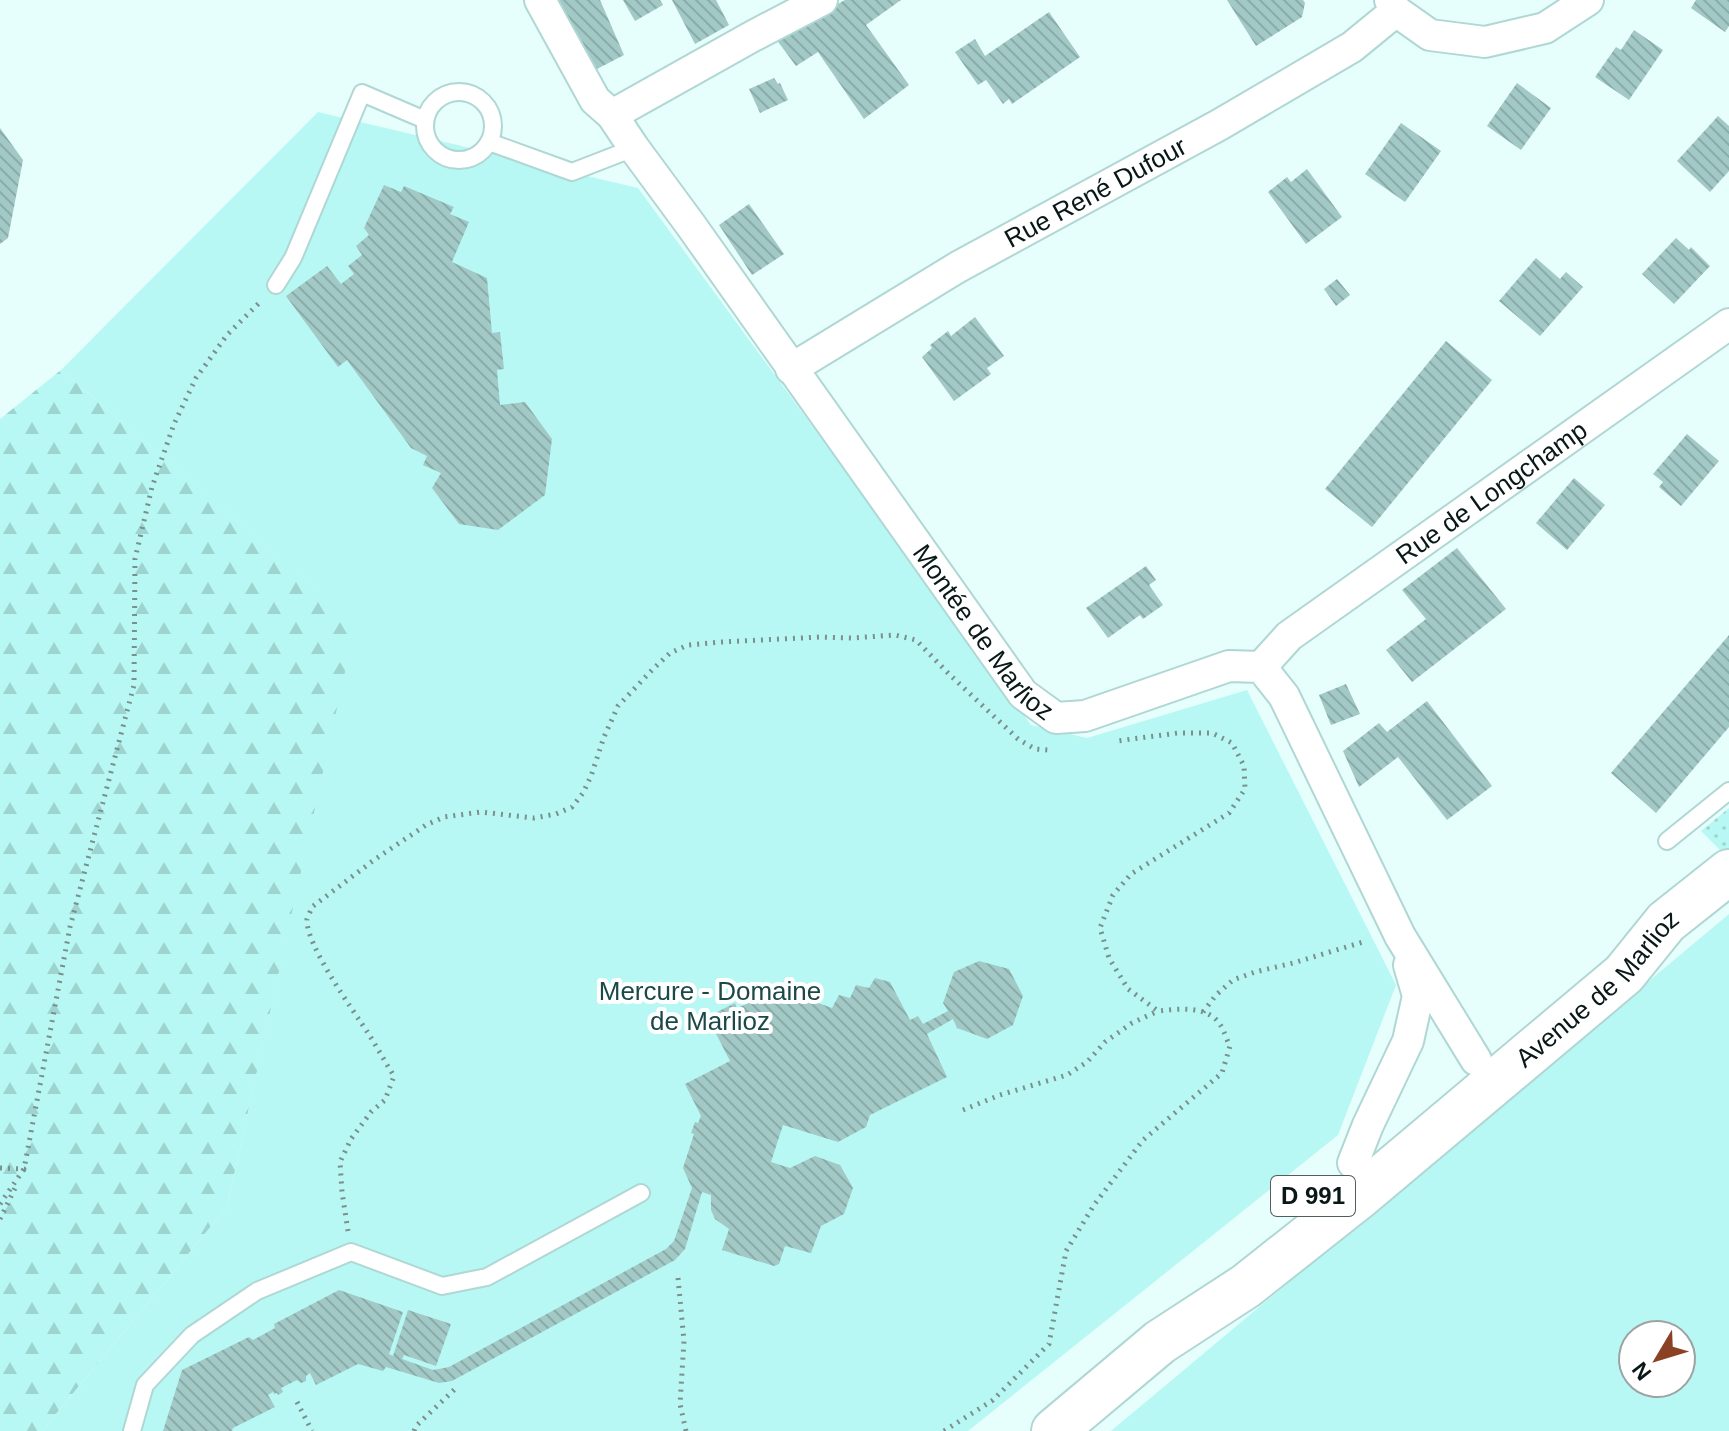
<svg xmlns="http://www.w3.org/2000/svg" width="1729" height="1431" viewBox="0 0 1729 1431" font-family="Helvetica,sans-serif">
<style>
.grass{fill:url(#grass-dots)}
.forest{fill:url(#forest-firs)}
.park{fill:#b8f8f4;fill-rule:evenodd}
.building{fill:url(#building-back-hatch)}
.lines{fill:none;stroke-linecap:round;stroke-linejoin:round}
.lane-casing{stroke:#afd7d4;stroke-width:20}
.street-casing{stroke:#afd7d4;stroke-width:34}
.primary-casing{stroke:#afd7d4;stroke-width:48}
.path{stroke:#7b8f8d;stroke-width:5;stroke-dasharray:2 6;stroke-linecap:butt}
.lane{stroke:#fff;stroke-width:16}
.street{stroke:#fff;stroke-width:30}
.primary{stroke:#fff;stroke-width:44}
.labels{text-anchor:middle;stroke-width:8;stroke-linejoin:round;paint-order:stroke}
.shield{fill:#fff;stroke:#535d5d;stroke-width:2}
.shield-label{font-size:24px;font-weight:bold;fill:#091817}
.street-label{font-size:26px;fill:#091817;stroke:#fff}
.park-label{font-size:26px;fill:#1b4947;stroke:#fff}
</style>
<defs>
<pattern id="grass-dots" width="8" height="8" patternUnits="userSpaceOnUse" patternTransform="scale(2)"><rect width="8" height="8" fill="#b8f8f4"/><path d="M2 2h.1M6 6h.1" fill="none" stroke="#9dd4d0" stroke-width="1.8" stroke-linecap="round"/></pattern>
<pattern id="forest-firs" width="22" height="20" patternUnits="userSpaceOnUse" patternTransform="scale(2)"><rect width="22" height="20" fill="#b8f8f4"/><path d="M5 1l3.5 6h-7zM16 11l3.5 6h-7z" fill="#9dd4d0"/></pattern>
<pattern id="building-back-hatch" width="6" height="6" patternUnits="userSpaceOnUse" patternTransform="scale(2)"><rect width="6" height="6" fill="#a2c9c6"/><path d="M-1 5l2 2M0 0l6 6M5-1l2 2" fill="none" stroke="#8aaca9"/></pattern>
</defs>
<rect width="100%" height="100%" fill="#e6fefc"/>
<path class="grass" d="M1729 808V859L1701 831Z"/>
<path class="forest" d="M61 370 357 622 227 1207 42 1431H0V419Z"/>
<g class="park">
<path d="M318 112 638 188 1031 725 1087 738 1247 690 1396 985 1338 1135 968 1431H42L227 1207 356 622 61 370Z"/>
<path d="M1729 914V1431H1111ZM1633 1335H1681V1383H1633Z"/>
</g>
<g class="building">
<path d="M559 0H600L624 55 595 70Z"/>
<path d="M623 0H660L663 5 635 21Z"/>
<path d="M672 0H716L729 25 695 44Z"/>
<path d="M845 0H901L866 25 909 85 864 119 818 52 796 66 776 39Z"/>
<path d="M1227 0H1303L1305 3 1302 17 1256 46Z"/>
<path d="M1696 0H1729V26L1725 32 1691 8Z"/>
<path d="M1049 12 1080 57 1012 104 1009 99 1003 104 986 80 978 85 955 52 975 39 985 56Z"/>
<path d="M1634 30 1663 50 1629 100 1595 77 1616 47 1621 50Z"/>
<path d="M774 78 778 84 780 83 788 100 760 113 749 89Z"/>
<path d="M1517 83 1551 108 1521 150 1487 126Z"/>
<path d="M1718 116 1729 126V171L1710 192 1677 161Z"/>
<path d="M1401 123 1441 151 1405 202 1365 174Z"/>
<path d="M0 128 23 160 8 238 0 244Z"/>
<path d="M1307 169 1342 217 1306 244 1268 192 1287 177 1291 182Z"/>
<path d="M384 185 401 192 404 186 454 207 450 214 469 222 452 262 487 278 492 333 500 332 504 369 497 370 500 405 525 402 552 439 545 495 498 530 459 524 432 488 441 473 423 465 427 456 411 448 347 360 338 367 286 296 327 266 341 284 354 274 348 266 362 255 356 246 369 235 364 228Z"/>
<path d="M749 204 784 254 752 275 719 225Z"/>
<path d="M1676 238 1689 250 1691 247 1710 266 1674 304 1642 274Z"/>
<path d="M1536 258 1560 279 1566 272 1583 287 1540 336 1499 301Z"/>
<path d="M1337 279 1350 295 1336 306 1324 289Z"/>
<path d="M975 317 1004 356 987 368 991 374 954 401 922 357 932 348 930 345 948 331 951 336Z"/>
<path d="M1446 341 1492 380 1372 527 1325 489Z"/>
<path d="M1687 434 1719 461 1681 506 1659 487 1663 482 1653 474Z"/>
<path d="M1574 478 1605 505 1567 550 1536 523Z"/>
<path d="M1457 548 1506 609 1412 682 1386 650 1426 619 1402 590Z"/>
<path d="M1146 566 1156 580 1149 585 1163 605 1143 619 1140 615 1108 638 1086 608Z"/>
<path d="M1729 635V727L1656 813 1611 773Z"/>
<path d="M1346 684 1360 714 1331 725 1319 695Z"/>
<path d="M1427 701 1492 786 1447 820 1398 757 1359 787 1343 751 1379 723 1387 732Z"/>
<path d="M979 961 1009 969 1023 996 1013 1025 987 1039 957 1028 953 1019 927 1034 947 1077 870 1115 866 1127 838 1142 783 1125 771 1162 790 1168 815 1156 840 1165 853 1188 844 1214 821 1226 811 1253 785 1246 779 1264 774 1266 722 1250 729 1229 715 1219 711 1210V1195L702 1192 685 1249 675 1260 452 1381 439 1383 386 1367 383 1371 358 1364 316 1385 310 1373 306 1376V1381L301 1383 297 1380 281 1388 283 1392 278 1395 277 1393 274 1394 273 1392 268 1395 275 1407 233 1428 232 1431H163L182 1370 249 1337 253 1340 275 1328 274 1324 339 1290 403 1312 389 1354 393 1356 408 1310 451 1324 436 1366 404 1355 402 1359 433 1370 449 1367 666 1249 674 1241 692 1188 683 1168 694 1134 691 1133 695 1122 698 1123 701 1116 685 1084 730 1061 710 1022 717 1018 715 1013 735 1003 737 1008 772 993 777 1001 805 988 813 1001 832 1008 839 995 850 998 856 985 869 988 875 978 890 982 910 1020 918 1016 923 1024 948 1011 943 1003 954 972Z"/>
</g>
<g class="lines">
<defs>
<g id="lane">
<circle cx="459" cy="126" r="34"/>
<path d="M489 142 572 172 634 148"/>
<path d="M276 285 293 258 362 93 425 120"/>
<path d="M1667 841 1729 791"/>
<path d="M132 1431 145 1385 192 1335 257 1291 351 1252 442 1286 487 1277 641 1193"/>
</g>
<g id="street">
<path id="s1" d="M540 0 595 100 612 115 634 148 690 224 1023 694 1056 718 1085 716 1229 666 1261 667 1284 696 1400 936 1476 1060"/>
<path d="M1390 0 1396 11 1430 35 1485 42 1545 28 1588 0"/>
<path d="M612 115 753 36 822 0"/>
<path id="s2" d="M791 369 958 267 1219 125 1352 47 1396 11"/>
<path id="s3" d="M1261 667 1289 636 1729 324"/>
<path d="M1353 1163 1368 1125 1408 1041 1418 996 1409 965"/>
</g>
<g id="primary">
<path id="s4" d="M1054 1431 1160 1342 1246 1286 1361 1195 1624 974 1666 922 1729 872"/>
</g>
</defs>
<use href="#lane" class="lane-casing"/>
<use href="#street" class="street-casing"/>
<use href="#primary" class="primary-casing"/>
<g class="path">
<path d="M1203 1012 1216 995 1233 980 1255 972 1293 963 1363 942"/>
<path d="M963 1110 1000 1095 1067 1075 1087 1062 1105 1042 1132 1023 1158 1011"/>
<path d="M0 1168 24 1169 23 1171"/>
<path d="M0 1204 24 1169 70 927 134 685 135 559 152 487 174 424 196 378 227 335 262 300"/>
<path d="M0 1219 17 1184"/>
<path d="M348 1231 342 1192 340 1162 351 1139 371 1112 385 1100 394 1076C385 1062 377 1047 368 1033 353 1010 305 944 307 919 308 916 311 910 312 907L374 860 426 825 444 817 481 812 534 818 556 814 572 807 583 793 591 776 604 737 618 706 652 670 670 653 688 645 721 642 821 637 852 638 895 635 916 640 949 674 1018 739 1035 749 1048 750"/>
<path d="M678 1278 684 1341 680 1404 686 1431"/>
<path d="M297 1402 312 1431"/>
<path d="M414 1431 416 1426 456 1388"/>
<path d="M944 1431 993 1400 1049 1344 1066 1251 1094 1205 1143 1140 1222 1073 1230 1046C1226 1039 1224 1029 1219 1023 1206 1005 1177 1009 1158 1011L1128 989 1109 958 1100 928 1113 895 1131 874 1229 813 1245 789 1244 766 1232 743 1212 733H1178L1117 741"/>
</g>
<use href="#lane" class="lane"/>
<use href="#street" class="street"/>
<use href="#primary" class="primary"/>
</g>
<g class="labels">
<rect class="shield" x="1271" y="1176" width="84" height="40" rx="6"/>
<g class="shield-label">
<text x="1313" y="1204">D 991</text>
</g>
<g class="street-label">
<text dy="9" stroke="none"><textPath href="#s2" startOffset="352">Rue René Dufour</textPath></text>
<text dy="9" stroke="none"><textPath href="#s3" startOffset="290">Rue de Longchamp</textPath></text>
<text dy="9" stroke="none"><textPath href="#s1" startOffset="774">Montée de Marlioz</textPath></text>
<text dy="9" stroke="none"><textPath href="#s4" startOffset="702">Avenue de Marlioz</textPath></text>
</g>
<g class="park-label">
<text x="710" y="1000">Mercure - Domaine<tspan x="710" dy="30">de Marlioz</tspan></text>
</g>
</g>
<g transform="translate(1657 1359) rotate(232)"><circle r="38" fill="#ffffff" stroke="#9da3a2" stroke-width="2"/>
<path d="M0-6L14 30L0 20L-14 30Z" fill="#8a4124"/>
<text y="-12" font-size="22" font-weight="bold" text-anchor="middle" fill="#091817">N</text>
</g>
</svg>
